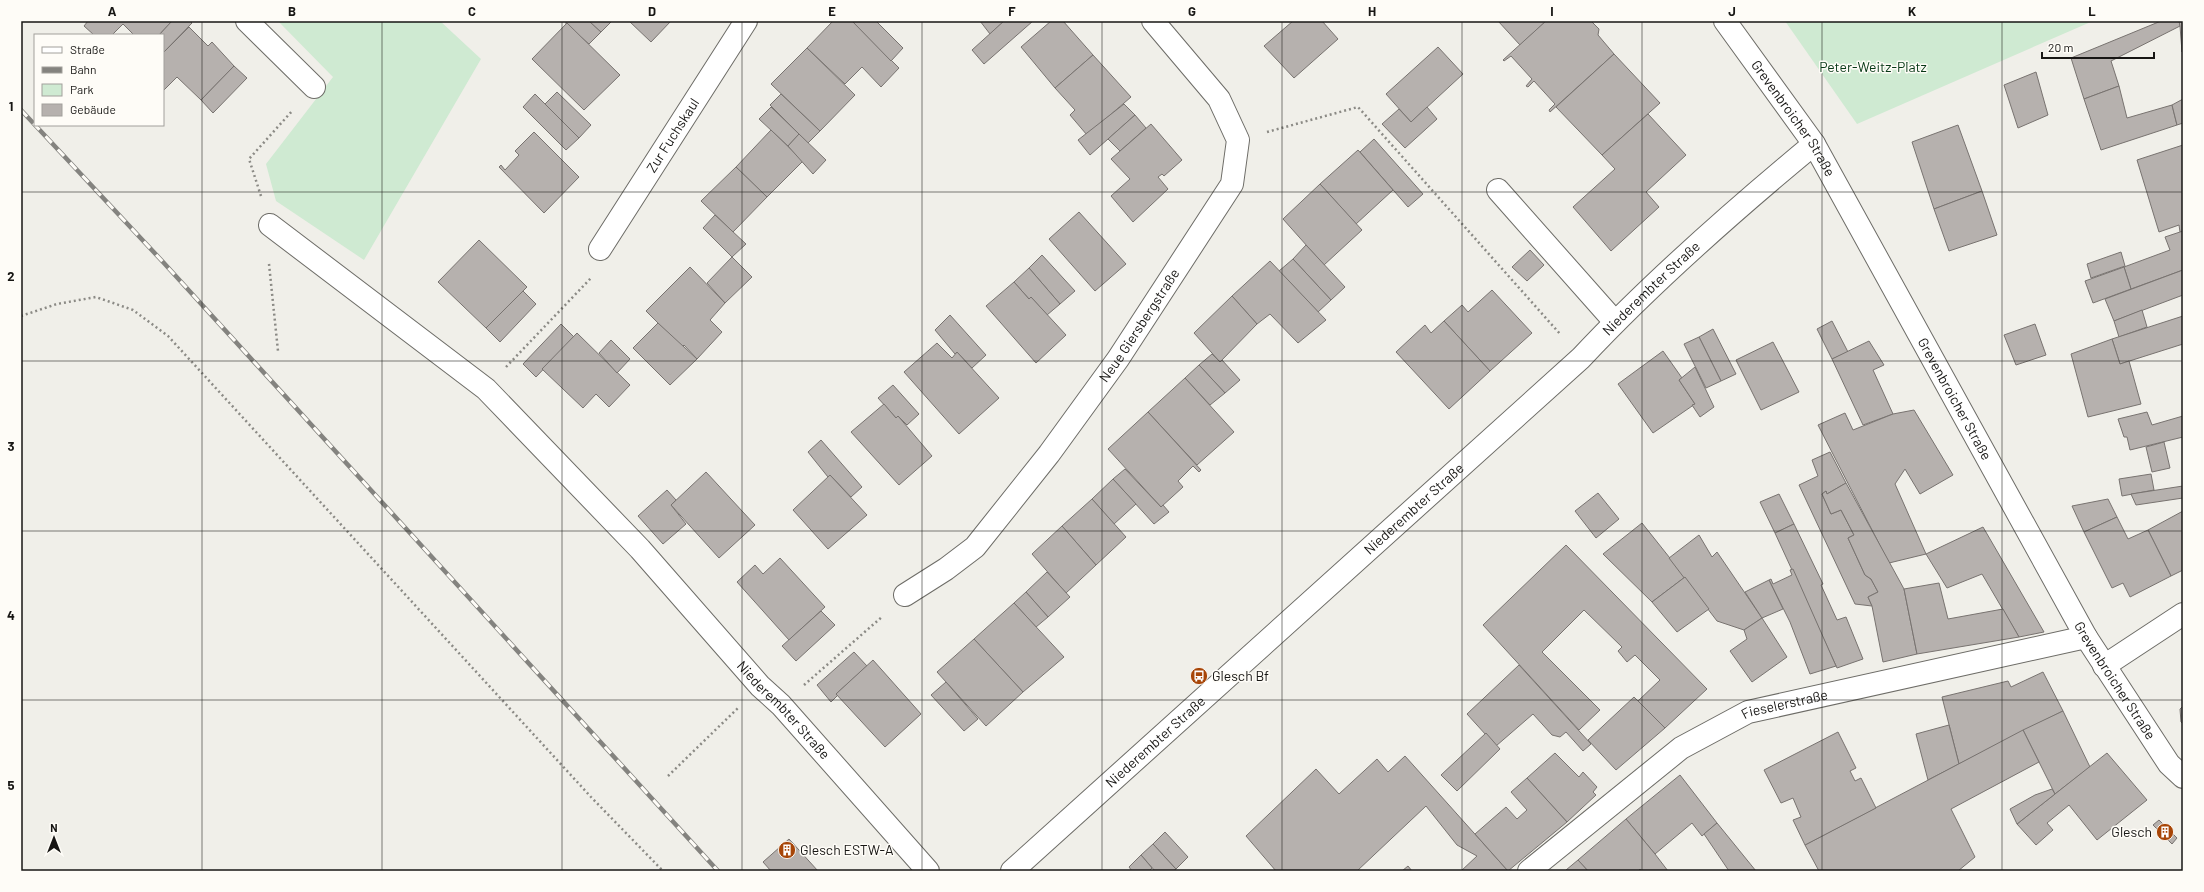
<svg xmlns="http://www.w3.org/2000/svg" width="2204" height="892" viewBox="0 0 2204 892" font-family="Barlow,sans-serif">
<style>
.green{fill:#cfead2}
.building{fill:#b6b1ae;stroke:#787370}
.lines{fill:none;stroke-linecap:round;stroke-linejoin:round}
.lane-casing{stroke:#6d6c67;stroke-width:24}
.street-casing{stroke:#6d6c67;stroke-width:24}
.secondary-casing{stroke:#6d6c67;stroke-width:24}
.path{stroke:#8b8a85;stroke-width:2.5;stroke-dasharray:2 3;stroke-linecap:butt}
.lane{stroke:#fff;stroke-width:22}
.street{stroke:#fff;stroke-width:22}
.secondary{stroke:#fff;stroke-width:22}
.rail-casing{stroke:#84837f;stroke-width:4.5}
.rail{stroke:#fefcf7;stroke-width:3;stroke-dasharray:9;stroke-linecap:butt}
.grid{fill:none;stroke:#171614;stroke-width:1;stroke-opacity:0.55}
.labels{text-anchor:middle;stroke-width:3;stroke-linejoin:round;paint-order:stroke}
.park-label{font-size:14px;fill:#073816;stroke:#fefcf7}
.street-label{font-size:14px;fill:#171614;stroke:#fefcf7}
.poi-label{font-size:14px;fill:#171614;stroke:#fefcf7;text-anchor:start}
.neatline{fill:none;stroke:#171614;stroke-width:1.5}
.grid-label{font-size:13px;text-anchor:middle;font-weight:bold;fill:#171614}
</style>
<rect width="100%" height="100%" fill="#f0efe9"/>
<g class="green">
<path d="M278 21H440L481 59 364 260 276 201 266 164 333 77Z"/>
<path d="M1785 21H2093L1857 124Z"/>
</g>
<g class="building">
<path d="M88 21H172L159 35H134L123 24 112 35H94L84 26Z"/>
<path d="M172 21H190L192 23 163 53V35H159Z"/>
<path d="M566 21H589L601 32 589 44 566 24Z"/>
<path d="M589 21H612L601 32Z"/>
<path d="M629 21H671L651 42Z"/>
<path d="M833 21H852L899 68 881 87 862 67 845 84 807 48Z"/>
<path d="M852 21H876L903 48 891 61Z"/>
<path d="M980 21H1004L990 34Z"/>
<path d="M1004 21H1033L984 64 972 50Z"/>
<path d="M1051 21H1063L1093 55 1055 88 1021 47Z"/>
<path d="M1293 21H1322L1338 39 1294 78 1264 46Z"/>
<path d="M1498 21H1546L1520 45Z"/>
<path d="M1546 21H1591L1599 29 1598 35 1614 54 1550 112 1549 110 1555 104 1534 81 1528 87 1526 86 1532 79 1511 56 1504 61 1503 60Z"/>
<path d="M2161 21H2179L2180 26 2111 61 2119 86 2084 99 2071 58Z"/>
<path d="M2179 21H2183L2182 52 2180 26Z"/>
<path d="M567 23 620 75 584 110 532 59Z"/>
<path d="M189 27 208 46 212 42 234 66 201 100 177 77 163 91V53Z"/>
<path d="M1438 47 1463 74 1411 122 1386 94Z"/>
<path d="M807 48 855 95 820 131 771 84Z"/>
<path d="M1614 54 1660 103 1602 155 1556 107Z"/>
<path d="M1093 55 1131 97 1087 135 1070 115 1075 110 1055 88Z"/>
<path d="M234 66 247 78 213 113 201 100Z"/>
<path d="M2036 72 2048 115 2018 128 2004 85Z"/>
<path d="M2119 86 2127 118 2172 105 2177 125 2101 150 2084 99Z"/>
<path d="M557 92 591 125 579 138 545 104Z"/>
<path d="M535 94 579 138 566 150 523 107Z"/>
<path d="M781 94 820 131 808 143 770 105Z"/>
<path d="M2183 99V123L2177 125 2172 105Z"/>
<path d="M1124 104 1135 115 1090 155 1078 140Z"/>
<path d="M771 107 799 134 788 146 759 119Z"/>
<path d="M1427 107 1437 119 1405 148 1382 124 1399 109 1411 122Z"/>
<path d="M1648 114 1686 155 1646 192 1659 207 1611 251 1573 207 1615 169 1602 155Z"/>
<path d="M1135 115 1146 128 1120 151 1108 139Z"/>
<path d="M1151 124 1182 160 1164 176 1162 174 1158 177 1168 189 1133 222 1111 196 1130 179 1111 159Z"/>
<path d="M1958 125 1982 191 1934 209 1912 142Z"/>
<path d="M771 130 803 161 767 197 736 167Z"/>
<path d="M534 132 579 177 544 213 499 167 501 165 505 170 519 155 515 151Z"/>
<path d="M799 134 826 160 813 174 788 146Z"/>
<path d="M1374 139 1423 194 1408 207 1360 152Z"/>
<path d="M2183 145V231L2180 232 2179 225 2159 232 2137 160Z"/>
<path d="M1358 150 1393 190 1356 224 1320 184Z"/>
<path d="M736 167 767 197 733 232 701 201Z"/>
<path d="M1320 184 1362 230 1324 265 1283 219Z"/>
<path d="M1982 191 1997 235 1949 251 1934 209Z"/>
<path d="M1079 212 1126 264 1095 291 1049 239Z"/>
<path d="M715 215 746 244 732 257 703 228Z"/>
<path d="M2183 231V270L2131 289 2124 267 2170 250 2165 237Z"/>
<path d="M479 240 527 287 486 328 438 282Z"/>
<path d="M1306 245 1345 287 1331 300 1293 259Z"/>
<path d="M1530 250 1544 265 1527 281 1512 267Z"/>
<path d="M2121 252 2125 266 2091 278 2087 264Z"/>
<path d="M1042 255 1075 291 1060 304 1029 268Z"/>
<path d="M732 257 752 277 725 303 707 283Z"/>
<path d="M1293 259 1331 300 1318 312 1279 271Z"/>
<path d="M1270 261 1326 320 1298 343 1270 314 1257 324 1232 296Z"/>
<path d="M690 267 725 303 710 320 722 332 697 359 684 345 682 347 646 311Z"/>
<path d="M2124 267 2131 289 2093 303 2085 281Z"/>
<path d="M1029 268 1060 304 1047 315 1031 297 1029 299 1014 282Z"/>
<path d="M2183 270V295L2114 321 2105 299Z"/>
<path d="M1014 282 1029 299 1031 297 1066 335 1036 363 986 306Z"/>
<path d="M1492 290 1532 333 1490 371 1444 321 1462 305 1468 312Z"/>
<path d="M523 291 536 304 500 342 486 328Z"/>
<path d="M1232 296 1257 324 1220 362 1194 333Z"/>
<path d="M2142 310 2147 327 2119 337 2114 321Z"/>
<path d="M950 315 986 355 972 368 957 352 955 354 935 330Z"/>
<path d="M2183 316V344L2120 364 2112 339Z"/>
<path d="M1444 321 1490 371 1449 409 1396 352 1425 325 1431 333Z"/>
<path d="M1832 321 1848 352 1832 359 1817 329Z"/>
<path d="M658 323 697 359 670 385 633 348Z"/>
<path d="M561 324 574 337 536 377 523 364Z"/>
<path d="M2035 324 2046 355 2016 365 2004 335Z"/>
<path d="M1713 329 1736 374 1721 381 1699 337Z"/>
<path d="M577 333 630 385 609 407 596 394 583 408 542 369Z"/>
<path d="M1699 337 1721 381 1706 388 1684 344Z"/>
<path d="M2112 339 2120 364 2129 361 2141 404 2088 417 2071 354Z"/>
<path d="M611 340 630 359 617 373 599 353Z"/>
<path d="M1869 341 1884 365 1873 370 1893 414 1863 425 1832 359Z"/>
<path d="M1773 342 1799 392 1761 410 1736 360Z"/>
<path d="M937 343 952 358 957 352 999 398 959 434 904 372Z"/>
<path d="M1663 351 1682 378 1679 380 1695 404 1653 433 1618 384Z"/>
<path d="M1212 354 1220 362 1222 360 1240 380 1225 393 1199 365Z"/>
<path d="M1199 365 1225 393 1210 405 1185 378Z"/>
<path d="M1695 367 1714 407 1700 417 1692 405 1695 404 1679 380Z"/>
<path d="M1185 378 1234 432 1197 465 1148 412Z"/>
<path d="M893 385 919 414 907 425 898 416 896 418 878 398Z"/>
<path d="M884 404 896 418 898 416 932 456 899 485 851 432Z"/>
<path d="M1914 410 1953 475 1920 494 1905 469 1895 484 1926 554 1889 563 1818 425 1845 413 1853 430 1893 414Z"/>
<path d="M1148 412 1201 470 1199 472 1193 466 1178 481 1183 487 1161 507 1108 449Z"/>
<path d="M2147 412 2152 425 2183 416V437L2130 450 2127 437H2124L2118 419Z"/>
<path d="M821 440 862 487 851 497 830 475 828 477 808 452Z"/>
<path d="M2164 442 2170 468 2152 472 2146 447Z"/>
<path d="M1830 452 1846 483 1827 494 1826 491 1822 494 1831 514 1841 510 1854 535 1848 538 1865 575 1871 579 1878 592 1868 597 1872 606 1855 604 1799 485 1818 476 1812 460Z"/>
<path d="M1125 469 1161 507 1163 505 1169 512 1154 524 1113 479Z"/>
<path d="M706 472 755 525 719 558 671 505Z"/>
<path d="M2151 474 2154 490 2122 496 2119 479Z"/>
<path d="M830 475 867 515 828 549 793 510Z"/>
<path d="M1113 479 1136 504 1114 524 1092 499Z"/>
<path d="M1846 483 1904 589 1917 654 1883 662 1872 606 1868 597 1878 592 1871 579 1865 575 1848 538 1854 535 1841 510 1831 514 1822 494 1826 491 1827 494Z"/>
<path d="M2183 486V498L2136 505 2131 494Z"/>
<path d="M667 490 676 500 671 505 686 524 663 544 638 516Z"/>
<path d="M1598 493 1619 519 1596 538 1575 511Z"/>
<path d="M1779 494 1794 524 1775 533 1760 502Z"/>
<path d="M1092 499 1126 537 1096 565 1062 526Z"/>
<path d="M2108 499 2117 517 2084 532 2072 506Z"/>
<path d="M2183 511V570L2171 576 2148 530Z"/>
<path d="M2117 517 2128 539 2148 530 2171 576 2130 597 2123 583 2112 588 2084 532Z"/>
<path d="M1642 523 1685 577 1652 602 1603 554Z"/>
<path d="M1794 524 1823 584 1821 585 1837 620 1846 617 1863 659 1837 668 1775 533Z"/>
<path d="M1062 526 1096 565 1066 593 1032 554Z"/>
<path d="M1983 527 2044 632 2019 637 1982 574 1947 588 1926 554Z"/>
<path d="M1699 535 1712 557 1717 552 1762 618 1744 630 1717 621 1669 558Z"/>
<path d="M1566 545 1707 689 1665 728 1638 701 1660 680 1635 655 1627 662 1618 651 1622 647 1584 610 1542 652 1600 710 1579 730 1483 625Z"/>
<path d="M780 558 825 607 789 640 737 582 755 565 763 574Z"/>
<path d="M1793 569 1836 666 1810 674 1790 622 1769 580 1771 579 1773 584 1792 575 1790 570Z"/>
<path d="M1047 572 1070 597 1048 617 1026 592Z"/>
<path d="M1685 577 1709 609 1677 632 1652 602Z"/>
<path d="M1769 580 1783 609 1762 618 1745 592Z"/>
<path d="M1939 583 1948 619 2003 609 2019 637 1917 654 1904 589Z"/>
<path d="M1026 592 1048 617 1036 627 1014 603Z"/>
<path d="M1014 603 1064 657 1023 692 974 639Z"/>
<path d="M821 611 835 625 796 661 782 646Z"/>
<path d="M1762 618 1787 657 1752 682 1730 651 1747 639 1744 630Z"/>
<path d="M974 639 1023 692 986 726 937 672Z"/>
<path d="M854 652 867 666 836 694 838 695 831 702 817 685Z"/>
<path d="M873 660 921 714 885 747 836 694Z"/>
<path d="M1519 665 1591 744 1583 751 1566 732 1560 737 1552 735 1533 714 1496 746 1467 714Z"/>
<path d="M2043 672 2063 711 1959 764 1942 697 2008 681 2011 687Z"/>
<path d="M946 682 978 719 964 731 931 695Z"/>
<path d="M1634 697 1665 728 1616 770 1588 740Z"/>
<path d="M2183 706V724L2181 722 2180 709Z"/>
<path d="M2063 711 2090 767 2055 794 2023 730Z"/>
<path d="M1949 725 1959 764 1928 780 1916 734Z"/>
<path d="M2023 730 2039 762 1951 809 1975 857 1958 871H1819L1805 845Z"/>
<path d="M1838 732 1856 768 1850 771 1855 781 1861 778 1876 808 1805 845 1793 820 1801 817 1793 798 1781 803 1764 770Z"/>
<path d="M1486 733 1500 749 1457 791 1441 775Z"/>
<path d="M1555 753 1579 777 1583 772 1597 787 1593 792 1596 795 1567 822 1527 778Z"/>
<path d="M2107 753 2147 800 2097 840 2069 805 2047 823 2053 830 2036 845 2017 824Z"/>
<path d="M1405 756 1508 871H1461L1477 856 1457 845 1426 806 1357 871H1276L1246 836 1316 769 1339 794 1377 759 1388 772Z"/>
<path d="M1680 775 1717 823 1702 836 1692 823 1655 854 1626 819Z"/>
<path d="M1527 778 1567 822 1508 871 1475 834 1506 807 1517 819 1527 810 1511 792Z"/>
<path d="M2052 789 2055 794 2017 824 2010 809 2035 795Z"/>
<path d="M1626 819 1655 854 1668 871H1642L1640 869 1638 871H1588L1578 860Z"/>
<path d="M2159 820 2177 838 2172 844 2153 825Z"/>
<path d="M1717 823 1756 871H1729L1704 834Z"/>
<path d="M1165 832 1188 857 1176 869 1153 844Z"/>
<path d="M789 839 818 871H771L763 862Z"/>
<path d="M1153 844 1174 867 1176 869 1173 871H1155L1141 855Z"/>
<path d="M1141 855 1152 868 1149 871H1132L1129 867Z"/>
<path d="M1578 860 1588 871H1567L1566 870Z"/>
<path d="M1408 866 1412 871H1402Z"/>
</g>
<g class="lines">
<defs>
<path id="lane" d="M1498 190 1615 322"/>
<g id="street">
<path d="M247 21 314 87"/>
<path id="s1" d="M270 225 486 389 640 549 760 686 781 705 928 871"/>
<path id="s2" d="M600 249 746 21"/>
<path id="s3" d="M905 595 946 569 975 547 1049 454 1118 359 1232 184 1238 140 1219 99 1153 21"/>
<path d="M2104 666 2183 614"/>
<path id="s4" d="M1529 871 1681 748 1748 712 2086 637"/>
</g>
<g id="secondary">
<path id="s5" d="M1725 21 1814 144 2086 637 2169 764 2183 777"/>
<path id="s6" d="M1012 871 1581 358C1653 281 1733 211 1814 144"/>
</g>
</defs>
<use href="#lane" class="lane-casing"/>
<use href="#street" class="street-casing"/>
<use href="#secondary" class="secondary-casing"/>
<g class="path">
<path d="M1267 132 1358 107 1561 335"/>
<path d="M261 196 249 159 293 110"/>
<path d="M269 264 278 351"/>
<path d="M21 316 57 304 96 297 133 310 168 336 591 797 663 871"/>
<path d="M506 367 591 278"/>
<path d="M804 685 883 616"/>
<path d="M668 776 738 708"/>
</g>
<use href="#lane" class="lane"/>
<use href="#street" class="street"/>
<use href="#secondary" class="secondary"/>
<defs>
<path id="rail" d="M21 110 163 262 718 871"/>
</defs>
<use href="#rail" class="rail-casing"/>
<use href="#rail" class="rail"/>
</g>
<path class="grid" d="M202 21V871M382 21V871M562 21V871M742 21V871M922 21V871M1102 21V871M1282 21V871M1462 21V871M1642 21V871M1822 21V871M2002 21V871M21 192H2183M21 361H2183M21 531H2183M21 700H2183"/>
<defs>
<symbol id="bus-disc" viewBox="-11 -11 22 22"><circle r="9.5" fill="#a74507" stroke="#fefcf7"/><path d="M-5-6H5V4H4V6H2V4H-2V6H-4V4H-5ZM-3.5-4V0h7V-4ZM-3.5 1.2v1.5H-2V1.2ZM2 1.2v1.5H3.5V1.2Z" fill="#fff"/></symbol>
<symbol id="building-disc" viewBox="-11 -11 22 22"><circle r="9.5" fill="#a74507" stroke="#fefcf7"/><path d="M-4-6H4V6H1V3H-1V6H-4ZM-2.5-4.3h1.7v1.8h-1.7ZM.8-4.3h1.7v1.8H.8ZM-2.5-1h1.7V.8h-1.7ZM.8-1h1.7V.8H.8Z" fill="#fff"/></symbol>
</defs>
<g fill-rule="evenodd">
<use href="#bus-disc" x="1189" y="666" width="20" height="20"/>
<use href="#building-disc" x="2155" y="822" width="20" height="20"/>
<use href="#building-disc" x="777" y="840" width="20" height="20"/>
</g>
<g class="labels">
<g class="park-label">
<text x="1873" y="72">Peter-Weitz-Platz</text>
</g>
<g class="street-label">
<text dy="5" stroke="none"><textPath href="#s5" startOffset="119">Grevenbroicher Straße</textPath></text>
<text dy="5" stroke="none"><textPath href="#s2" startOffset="135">Zur Fuchskaul</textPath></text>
<text dy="5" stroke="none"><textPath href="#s6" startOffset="865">Niederembter Straße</textPath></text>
<text dy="5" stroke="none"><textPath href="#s3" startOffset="361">Neue Giersbergstraße</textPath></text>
<text dy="5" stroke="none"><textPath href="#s5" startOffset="443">Grevenbroicher Straße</textPath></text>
<text dy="5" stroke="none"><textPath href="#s6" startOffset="541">Niederembter Straße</textPath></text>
<text dy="5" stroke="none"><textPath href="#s5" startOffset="767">Grevenbroicher Straße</textPath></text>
<text dy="5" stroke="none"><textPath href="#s4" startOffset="309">Fieselerstraße</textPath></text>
<text dy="5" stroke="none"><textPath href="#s1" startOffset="709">Niederembter Straße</textPath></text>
<text dy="5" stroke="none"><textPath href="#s6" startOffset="193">Niederembter Straße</textPath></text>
</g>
<g class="poi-label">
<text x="1212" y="681">Glesch Bf</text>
<text x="2152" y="837" text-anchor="end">Glesch</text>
<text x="800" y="855">Glesch ESTW-A</text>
</g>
</g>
<rect width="2204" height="892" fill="none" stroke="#fefcf7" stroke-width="44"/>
<rect x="34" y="34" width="130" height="92" fill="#fefcf7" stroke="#a2a09c"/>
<rect x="42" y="47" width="20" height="6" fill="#ffffff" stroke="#a2a09c"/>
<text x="70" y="54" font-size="12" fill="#171614">Straße</text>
<rect x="42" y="67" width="20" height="6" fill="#84837f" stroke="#a2a09c"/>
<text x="70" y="74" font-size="12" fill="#171614">Bahn</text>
<rect x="42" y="84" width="20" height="12" fill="#cfead2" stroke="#a2a09c"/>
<text x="70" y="94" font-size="12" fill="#171614">Park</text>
<rect x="42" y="104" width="20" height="12" fill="#b6b1ae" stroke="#a2a09c"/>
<text x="70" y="114" font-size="12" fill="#171614">Gebäude</text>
<g transform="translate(54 838)" stroke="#fefcf7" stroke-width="3" paint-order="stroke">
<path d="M0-3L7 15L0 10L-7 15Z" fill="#171614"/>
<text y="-6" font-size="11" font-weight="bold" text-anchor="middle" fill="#171614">N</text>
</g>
<path d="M2042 52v6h112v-6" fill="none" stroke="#171614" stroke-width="2"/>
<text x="2048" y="52" font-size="12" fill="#171614" stroke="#fefcf7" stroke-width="3" paint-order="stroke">20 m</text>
<rect x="22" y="22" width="2160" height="848" class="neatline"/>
<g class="grid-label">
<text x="112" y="16">A</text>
<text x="292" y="16">B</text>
<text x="472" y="16">C</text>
<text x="652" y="16">D</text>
<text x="832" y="16">E</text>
<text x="1012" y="16">F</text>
<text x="1192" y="16">G</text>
<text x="1372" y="16">H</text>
<text x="1552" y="16">I</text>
<text x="1732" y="16">J</text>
<text x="1912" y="16">K</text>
<text x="2092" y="16">L</text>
<text x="11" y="111">1</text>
<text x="11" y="281">2</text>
<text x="11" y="451">3</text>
<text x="11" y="620">4</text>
<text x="11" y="790">5</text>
</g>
</svg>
